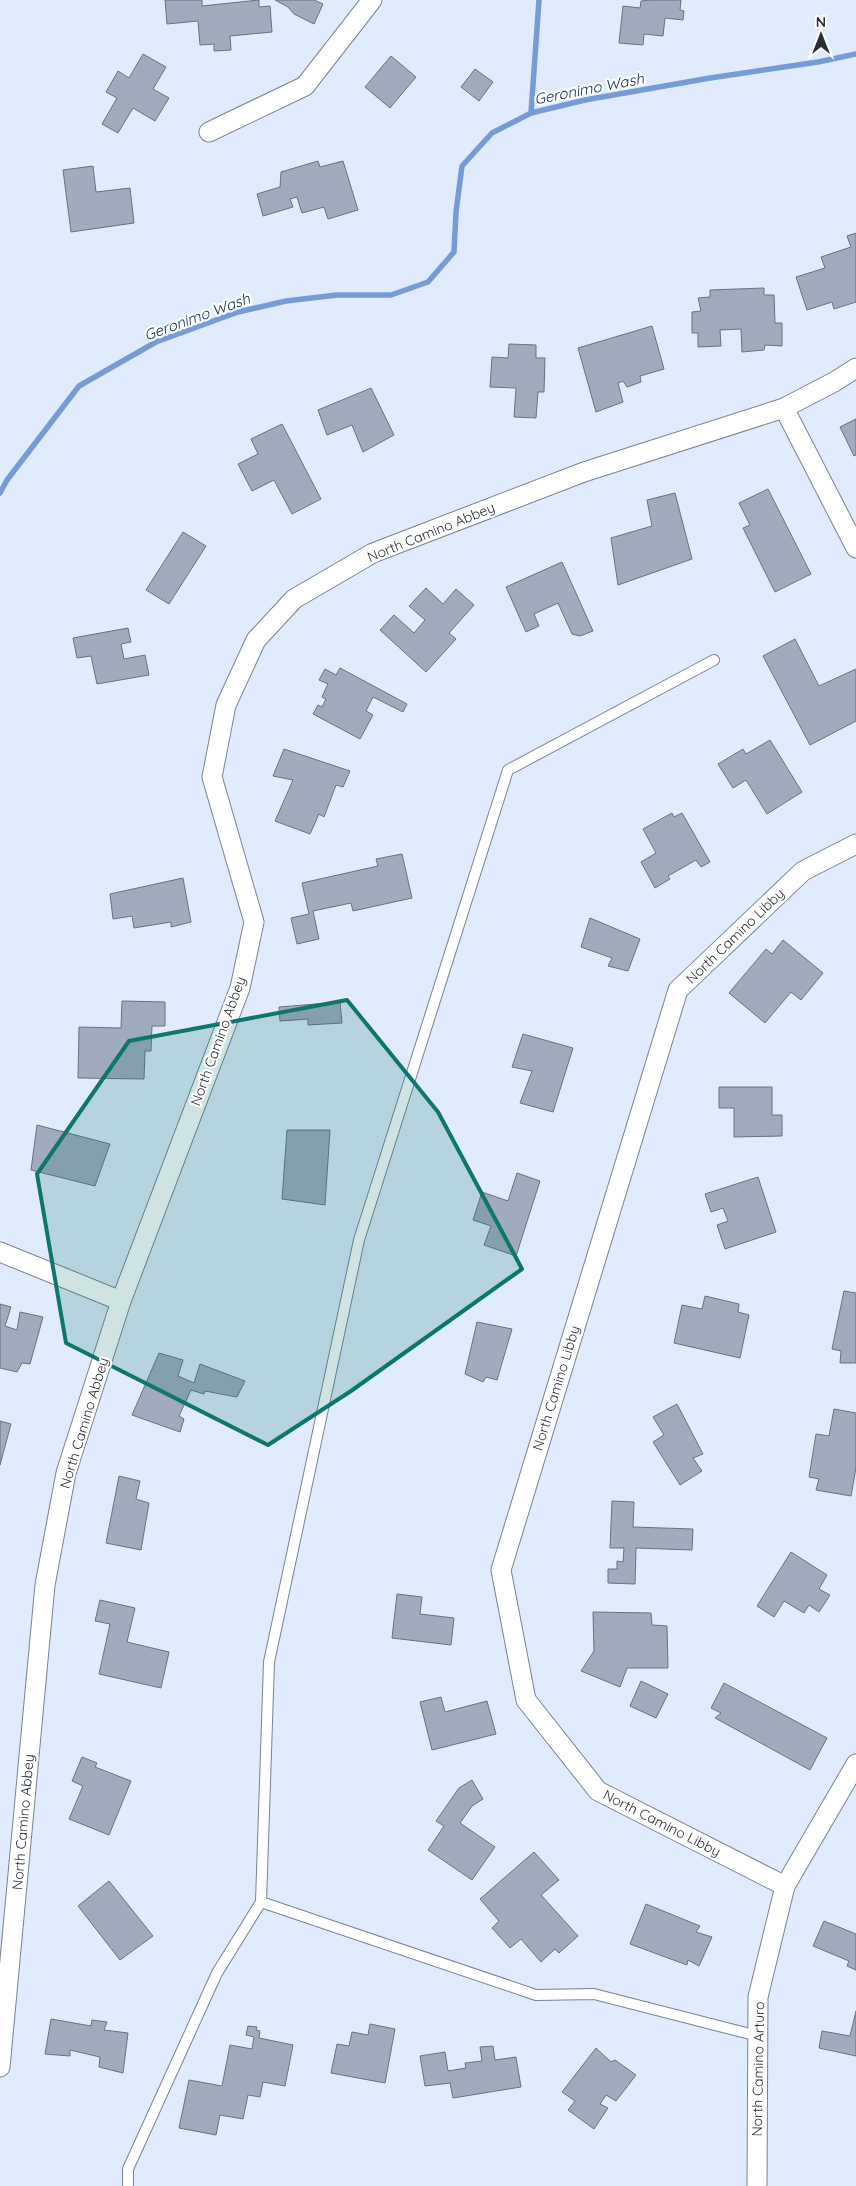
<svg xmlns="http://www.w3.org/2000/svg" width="856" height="2186" viewBox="0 0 856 2186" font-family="Quicksand,sans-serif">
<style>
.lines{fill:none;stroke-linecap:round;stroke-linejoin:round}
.stream{stroke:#759cd4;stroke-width:5.5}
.building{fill:#a0abbb;stroke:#677280}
.service-casing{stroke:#788291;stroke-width:12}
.minor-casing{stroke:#788291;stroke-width:21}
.service{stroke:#fff;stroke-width:10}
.minor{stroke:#fff;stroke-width:19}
.marked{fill:#0f766e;fill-opacity:0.2;stroke:#0f766e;stroke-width:4;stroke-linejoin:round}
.labels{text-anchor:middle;stroke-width:4.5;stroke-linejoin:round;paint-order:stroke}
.street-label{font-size:14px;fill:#2a2e34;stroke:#fff}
.water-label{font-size:15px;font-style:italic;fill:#0c3164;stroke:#fff}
</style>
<rect width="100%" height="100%" fill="#e0ecfd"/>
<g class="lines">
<g class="stream">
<path d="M531 113 539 0"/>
<path d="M0 493 7 480 79 386 156 342 238 312 286 301 337 295H391L428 282 454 252 456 212 462 166 492 133 531 113 585 100 710 78 818 62 856 54"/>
</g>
</g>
<g class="building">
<path d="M165 0H202V6L259 0V7L270 6 272 32 230 36 231 50 214 51V44L200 45 198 21 167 24Z"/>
<path d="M275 0H314L323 4 314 24 294 14 288 7Z"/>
<path d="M651 0H681L680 10 684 11 683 20 665 18 663 36 644 34 643 45 619 43 623 6 640 8 641 1Z"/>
<path d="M143 54 166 67 153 89 169 98 155 121 133 108 118 133 102 124 117 98 106 92 118 71 129 78Z"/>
<path d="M391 56 416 77 390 108 365 87Z"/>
<path d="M475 69 493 82 479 101 461 87Z"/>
<path d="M318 161 320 167 343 161 358 210 328 219 324 207 302 213 297 197 290 199 293 207 263 216 257 194 280 187 281 172Z"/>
<path d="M93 166 96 192 130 188 134 223 71 232 63 170Z"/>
<path d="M856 233V302L834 309 832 302 807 310 796 277 825 268 821 257 851 247 847 236Z"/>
<path d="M764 288V295H774L775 323H782V346L765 345 764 350 742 352 741 329 720 330 721 346 698 347V333H692V312L701 311 698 298 710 297V290Z"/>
<path d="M652 326 664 369 640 376 641 382 627 387 623 381 618 383 623 402 596 412 578 348Z"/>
<path d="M509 344 536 345V358H545L544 392H538L536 418 514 417 516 388 490 387 492 357 508 358Z"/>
<path d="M371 388 394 435 363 452 352 425 327 435 318 410Z"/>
<path d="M856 419V455L854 456 840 427Z"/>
<path d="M282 424 321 499 292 514 274 480 252 491 238 464 258 454 251 439Z"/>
<path d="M768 489 811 574 775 592 743 528 750 525 739 503Z"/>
<path d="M675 493 692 559 618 585 611 538 652 526 647 500Z"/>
<path d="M183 532 206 546 169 604 146 590Z"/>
<path d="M562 562 593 631 580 636 572 634 558 603 534 614 539 626 526 632 506 587Z"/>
<path d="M426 588 443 604 456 589 474 605 449 633 456 639 426 672 380 630 394 615 414 633 425 620 409 606Z"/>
<path d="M128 628 131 642 121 644 124 659 145 655 149 675 97 684 91 656 77 658 73 638Z"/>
<path d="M795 639 819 686 856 669V721L810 745 763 656Z"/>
<path d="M340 668 407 704 403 712 373 697 366 711 373 715 360 739 313 714 318 705 322 707 326 699 322 697 328 684 319 680 325 669 336 675Z"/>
<path d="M770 740 802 792 767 814 746 780 733 788 718 764 743 749 746 754Z"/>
<path d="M284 749 350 771 343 787 336 785 324 817 319 814 310 834 275 821 293 780 273 776Z"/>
<path d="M672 813 674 817 682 813 710 862 701 867 696 860 668 876 670 879 655 888 641 862 656 853 643 829Z"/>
<path d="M402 854 412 898 353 911 351 903 313 911 319 939 297 944 291 918 309 914 302 883 378 866 376 859Z"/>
<path d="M183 878 191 922 171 927V922L134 928 132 916 113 919 110 894Z"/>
<path d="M590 918 640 939 628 971 608 966 612 958 581 947Z"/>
<path d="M783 940 823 973 801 1000 791 992 765 1023 729 993 766 949 772 954Z"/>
<path d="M122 1001 165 1002V1026H152L151 1051H145L144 1079 78 1078 79 1027 121 1028Z"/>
<path d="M340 1002 342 1023 308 1025V1019L280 1021 279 1007Z"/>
<path d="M523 1034 573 1048 553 1112 520 1103 532 1071 512 1067Z"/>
<path d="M719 1087H772V1115H782V1136L734 1137V1108H719Z"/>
<path d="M37 1125 110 1144 95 1186 31 1170Z"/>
<path d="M287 1130H330L325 1205 282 1199Z"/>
<path d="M517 1173 540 1181 516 1256 484 1245 491 1226 473 1220 482 1192 508 1201Z"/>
<path d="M758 1177 776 1232 725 1249 717 1225 728 1221 723 1208 711 1212 705 1194Z"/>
<path d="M844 1291 856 1293V1363H840L841 1351 832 1349Z"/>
<path d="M705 1296 739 1304 738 1312 749 1315 740 1358 674 1343 682 1305 702 1309Z"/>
<path d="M0 1304 11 1307 5 1326 17 1330 20 1312 43 1317 30 1364 22 1363 17 1372 0 1368Z"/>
<path d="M477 1322 512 1329 497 1380 486 1377 483 1382 465 1374Z"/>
<path d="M159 1353 183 1360 178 1376 194 1383 200 1364 245 1381 237 1397 205 1391 204 1394 191 1390 179 1416 184 1419 180 1432 132 1415Z"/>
<path d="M677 1404 703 1454 693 1458 702 1471 680 1485 653 1442 664 1435 653 1417Z"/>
<path d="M834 1409 856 1413V1468L851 1496 816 1490 819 1479 809 1477 816 1434 829 1436Z"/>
<path d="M0 1421 11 1424 0 1465Z"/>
<path d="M119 1476 140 1481 136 1499 149 1503 141 1550 106 1543Z"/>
<path d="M612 1501 634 1502 633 1527 693 1529 692 1550 636 1548 635 1584 608 1583V1569H617V1561L623 1562 624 1548H610Z"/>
<path d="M791 1552 827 1575 819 1589 830 1595 819 1612 809 1605 804 1613 784 1601 774 1617 757 1606Z"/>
<path d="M397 1594 422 1597 420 1614 454 1618 451 1645 392 1638Z"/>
<path d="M100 1600 135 1608 127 1642 169 1652 161 1688 99 1674 110 1624 95 1621Z"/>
<path d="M593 1612 651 1613 652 1625 667 1626 668 1668H627L620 1687 581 1671 594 1651Z"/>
<path d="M641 1681 668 1694 656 1718 630 1706Z"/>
<path d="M724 1683 827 1738 810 1770 715 1718 721 1713 711 1708Z"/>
<path d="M441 1697 445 1712 487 1701 496 1734 432 1750 420 1702Z"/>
<path d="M82 1757 97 1763 95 1767 131 1781 109 1835 69 1819 83 1786 72 1781Z"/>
<path d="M472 1780 483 1799 472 1806 460 1823 495 1847 472 1880 428 1850 444 1826 436 1821 459 1788Z"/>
<path d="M534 1852 559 1880 541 1895 578 1936 559 1953 555 1949 541 1962 521 1939 510 1948 492 1928 499 1921 480 1899Z"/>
<path d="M109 1881 153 1936 120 1960 78 1906Z"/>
<path d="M646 1904 700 1926 696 1932 712 1937 699 1966 688 1960 687 1965 630 1944Z"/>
<path d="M824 1921 856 1934V1970L847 1966 849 1961 813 1946Z"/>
<path d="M856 2011V2056L819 2048 822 2031 850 2036Z"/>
<path d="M51 2019 91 2026 92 2020 107 2022 104 2030 128 2033 123 2073 99 2067 100 2057 70 2050V2056L45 2054Z"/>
<path d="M370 2024 395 2029 385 2083 331 2073 337 2044 349 2046 352 2032 368 2035Z"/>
<path d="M248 2026 257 2027 256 2030 260 2031 259 2038 293 2045 285 2086 263 2082 260 2097 248 2095 243 2119 220 2115 216 2135 179 2128 189 2080 222 2086 230 2045 252 2049 254 2037 246 2035Z"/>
<path d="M493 2046 495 2060 516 2057 521 2087 453 2098 450 2083 425 2086 420 2056 445 2052 448 2071 466 2068 465 2063 482 2061 480 2047Z"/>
<path d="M596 2048 611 2062 615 2060 636 2075 616 2101 606 2095 600 2104 608 2108 594 2129 568 2110 575 2101 562 2092Z"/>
</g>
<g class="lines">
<defs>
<g id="service">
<path d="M261 1902 536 1995 594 1994 758 2036"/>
<path d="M128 2186V2169L217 1973 261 1902 269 1662 359 1240 508 770 714 660"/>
</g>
<g id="minor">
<path d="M209 132 305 86 372 0"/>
<path d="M784 408 856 548"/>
<path d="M0 1252 121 1301"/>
<path d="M785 1886 598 1791 526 1700 501 1570 678 990 803 871 856 844"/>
<path d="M0 2067 45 1585 66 1473 121 1301 240 988 254 922 212 777 226 705 256 640 294 599 373 553 584 472 784 408 834 382 856 368"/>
<path d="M757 2186 758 1997 785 1886 856 1764"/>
</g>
</defs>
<use href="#service" class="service-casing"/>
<use href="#minor" class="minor-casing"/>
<use href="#service" class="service"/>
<use href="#minor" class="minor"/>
</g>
<path class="marked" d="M347 1000 438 1112 522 1269 351 1391 268 1445 66 1343 37 1174 129 1041Z"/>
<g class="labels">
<g class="street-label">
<text transform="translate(431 532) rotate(-22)" y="5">North Camino Abbey</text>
<text transform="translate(735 936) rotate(-44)" y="5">North Camino Libby</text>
<text transform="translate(218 1041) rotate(-70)" y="5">North Camino Abbey</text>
<text transform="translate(556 1388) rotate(-73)" y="5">North Camino Libby</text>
<text transform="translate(84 1423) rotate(-73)" y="5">North Camino Abbey</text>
<text transform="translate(23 1822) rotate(-85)" y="5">North Camino Abbey</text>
<text transform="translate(662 1823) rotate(27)" y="5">North Camino Libby</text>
<text transform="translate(758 2069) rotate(-89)" y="5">North Camino Arturo</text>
</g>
<g class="water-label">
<text transform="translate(589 89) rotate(-11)" y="5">Geronimo Wash</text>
<text transform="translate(197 317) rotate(-20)" y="5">Geronimo Wash</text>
</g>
</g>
<g transform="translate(821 35)" stroke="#ffffff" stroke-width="4" paint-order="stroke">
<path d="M0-4L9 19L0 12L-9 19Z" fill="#2a2e34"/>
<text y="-8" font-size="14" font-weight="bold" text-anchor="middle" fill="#2a2e34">N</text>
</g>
</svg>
